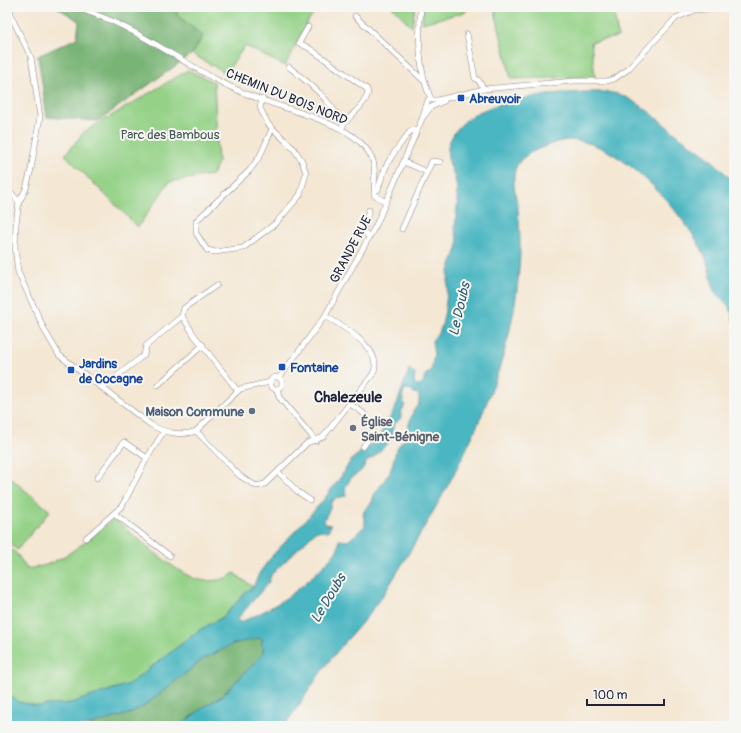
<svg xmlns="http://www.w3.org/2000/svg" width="741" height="733" viewBox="0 0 741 733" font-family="Pangolin,sans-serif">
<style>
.green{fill:#95d288;stroke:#5c7a62}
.forest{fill:#78b474;stroke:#4d6b58}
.water{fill:#48b6c1;stroke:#356c7e;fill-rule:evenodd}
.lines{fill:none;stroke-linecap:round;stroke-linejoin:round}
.minor-casing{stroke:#8b8487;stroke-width:6}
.minor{stroke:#fff;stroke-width:5}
.transit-dot{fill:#1a4fb4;stroke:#f6f6f2;stroke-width:1.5}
.service-dot{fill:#5c6f8a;stroke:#f6f6f2;stroke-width:1.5}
.worship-dot{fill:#6b7280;stroke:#f6f6f2;stroke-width:1.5}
.labels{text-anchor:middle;stroke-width:4;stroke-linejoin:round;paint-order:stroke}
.street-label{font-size:13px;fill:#22223b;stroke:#f6f6f2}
.transit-label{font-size:13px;font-weight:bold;fill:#164399;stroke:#f6f6f2;text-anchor:start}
.park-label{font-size:13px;fill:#445752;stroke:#f6f6f2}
.service-label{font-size:13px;font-weight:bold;fill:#4e5e75;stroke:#f6f6f2;text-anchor:end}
.worship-label{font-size:13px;font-weight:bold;fill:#5b616d;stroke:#f6f6f2;text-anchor:start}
.water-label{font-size:14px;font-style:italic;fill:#315d71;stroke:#f6f6f2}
.quarter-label{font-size:15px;font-weight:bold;fill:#22223b;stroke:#f6f6f2}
</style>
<rect width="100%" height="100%" fill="#f6f6f2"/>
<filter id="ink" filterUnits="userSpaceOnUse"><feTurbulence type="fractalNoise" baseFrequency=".025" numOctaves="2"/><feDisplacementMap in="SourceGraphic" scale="8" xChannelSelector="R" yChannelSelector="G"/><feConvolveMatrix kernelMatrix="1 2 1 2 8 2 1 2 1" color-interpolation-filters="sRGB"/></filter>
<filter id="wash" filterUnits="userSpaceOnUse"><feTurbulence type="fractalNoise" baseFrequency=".012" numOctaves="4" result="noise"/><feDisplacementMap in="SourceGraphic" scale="16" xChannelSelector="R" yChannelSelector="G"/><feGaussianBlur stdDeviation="0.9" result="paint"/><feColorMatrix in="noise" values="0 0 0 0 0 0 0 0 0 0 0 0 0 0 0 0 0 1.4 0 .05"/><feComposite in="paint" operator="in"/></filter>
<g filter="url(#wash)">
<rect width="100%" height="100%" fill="#f4e7d3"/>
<g class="green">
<path d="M181 7H319L308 21 285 66 245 46 226 73 192 54 203 36 176 14Z"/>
<path d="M392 7H415L412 27Z"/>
<path d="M423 7H465L466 12 422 23Z"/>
<path d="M494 7H613L618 37 591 42 595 77 511 79Z"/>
<path d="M188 70 214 82 218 163 212 175 169 182 138 227 65 155 84 132Z"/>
<path d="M7 475 50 511 17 550 7 541Z"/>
<path d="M114 519C135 536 169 567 193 578 204 583 226 581 234 573L253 587 247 591 223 617 201 629 129 684 71 703 37 706 19 702 7 694V546L17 554 27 569C37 567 46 566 55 561 75 552 96 533 114 519Z"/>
</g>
<g class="forest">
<path d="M56 7H181L176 14 203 36 192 54 98 121 47 117 38 56 77 38 79 21Z"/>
<path d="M259 637 263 639 261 645 264 647 262 655 221 696 201 709 180 726H86L129 714 143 707 202 660 233 644Z"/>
</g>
<path class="water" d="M560 93C574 93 606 90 618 94 641 102 657 119 676 134 694 148 714 158 728 177H734V322C732 318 733 313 730 309 727 302 719 298 715 291 710 279 710 266 704 254 683 211 608 124 554 143 543 147 528 152 520 161 508 175 517 195 518 211 523 252 518 294 509 334 491 407 455 476 416 541 404 561 392 582 379 601 364 622 346 640 330 660 313 681 301 705 284 726H180L201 709 222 696 262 655 264 647 261 645 263 639 259 638 233 644 202 660 143 707 129 714 86 726H7V694L19 702 37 706 71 703 129 684 201 629 223 617 247 591 253 587 260 572 272 556 321 503 340 478 351 460 378 438 395 409 409 369 415 374 414 383 418 386 423 384 425 375 431 371 434 355 432 341C434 337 437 335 439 332 446 320 447 286 449 272 451 262 457 253 458 243 458 238 455 233 455 228 456 216 458 205 457 192 457 170 439 158 453 135 472 103 526 98 560 93ZM405 389H410L414 393 419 394V404L414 409 404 439 397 448 390 472 374 495 372 502 364 511 363 516 365 520V526L348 541 339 540C340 551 331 558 324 565 297 593 275 608 238 623L239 617 269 582 271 575 315 532 321 530 327 532 330 528 331 525 325 524 324 520 330 508 331 502 336 498 346 496 345 488 351 478 361 471 368 460 374 457 392 439 393 426 401 418V412L405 405 402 397Z"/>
</g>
<g filter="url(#ink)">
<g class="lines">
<defs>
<g id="minor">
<path d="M10 7 11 16 31 57 40 117 31 169 26 189 19 202 16 224 15 247 18 272 45 331 59 355 151 425C163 432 182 437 196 431L240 389 270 382"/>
<path d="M76 7C90 13 105 17 118 24 163 45 203 77 249 95 278 107 339 121 360 142 379 160 374 171 374 195L386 202"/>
<path d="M421 7C418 37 418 71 431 99"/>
<path d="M355 16 425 82"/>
<path d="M308 27 299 43 309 48 367 89 368 93C364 108 348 115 341 129"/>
<path d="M467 34 475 78 479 81 484 89"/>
<path d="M289 67C314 87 327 97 343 124"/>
<path d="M262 99 260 108 268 124 294 149 302 161 306 173 300 195 276 223 243 248 215 252 207 250 196 233V221L250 170 260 156 272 129"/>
<path d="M424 116 431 107 444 101"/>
<path d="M427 172 432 161 440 162"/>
<path d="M7 188 19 202"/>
<path d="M378 190C384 165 393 153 409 133L412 130 417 131"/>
<path d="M402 229 427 172 404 162"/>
<path d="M369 237 363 231 369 210"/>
<path d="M182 316 194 335 238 391"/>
<path d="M182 316 184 308 217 285"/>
<circle cx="276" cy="383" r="6"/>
<path d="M279 378 325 316 363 248 376 225 422 119 428 100H438L484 89 574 81H607L614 79 627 70 676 18 694 10 734 7"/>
<path d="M158 385 203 345"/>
<path d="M103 387 144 355 146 346 182 316"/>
<path d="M277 389 279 397 316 441"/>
<path d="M350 404 362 412 373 425 372 434 363 447"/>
<path d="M196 431 240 476 256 486 265 484 307 443 323 437 373 374C385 350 343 326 325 316"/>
<path d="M278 472 298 492 310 500"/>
<path d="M97 478 124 442 147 458"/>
<path d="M115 514 170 556"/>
<path d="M86 538 122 506 147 458 164 431"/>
</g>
</defs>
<use href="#minor" class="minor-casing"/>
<use href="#minor" class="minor"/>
</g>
</g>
<g class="transit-dot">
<rect x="457" y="94" width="8" height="8" rx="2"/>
<rect x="278" y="363" width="8" height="8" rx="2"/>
<rect x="67" y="366" width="8" height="8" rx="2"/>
</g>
<circle class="service-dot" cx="252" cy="411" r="4"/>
<circle class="worship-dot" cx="353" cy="428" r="4"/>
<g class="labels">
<g class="street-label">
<text transform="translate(287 96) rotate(22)" y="5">CHEMIN DU BOIS NORD</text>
<text transform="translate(350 249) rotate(-62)" y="5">GRANDE RUE</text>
</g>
<g class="transit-label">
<text x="469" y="103">Abreuvoir</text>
<text x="79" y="368">Jardins<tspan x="79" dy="15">de Cocagne</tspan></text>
<text x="290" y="372">Fontaine</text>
</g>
<g class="park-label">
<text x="170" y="139">Parc des Bambous</text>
</g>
<g class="service-label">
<text x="244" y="416">Maison Commune</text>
</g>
<g class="worship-label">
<text x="361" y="426">Église<tspan x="361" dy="15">Saint-Bénigne</tspan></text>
</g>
<g class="water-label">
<text transform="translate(459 309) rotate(-77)" y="5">Le Doubs</text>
<text transform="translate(328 598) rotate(-59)" y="5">Le Doubs</text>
</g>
<g class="quarter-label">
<text x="348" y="402">Chalezeule</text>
</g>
</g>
<rect width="741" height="733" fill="none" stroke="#f6f6f2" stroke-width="24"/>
<path d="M587 699v6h77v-6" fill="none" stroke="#22223b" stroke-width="2"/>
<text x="593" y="699" font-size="12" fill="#22223b" stroke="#f6f6f2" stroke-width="3" paint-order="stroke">100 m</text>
</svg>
